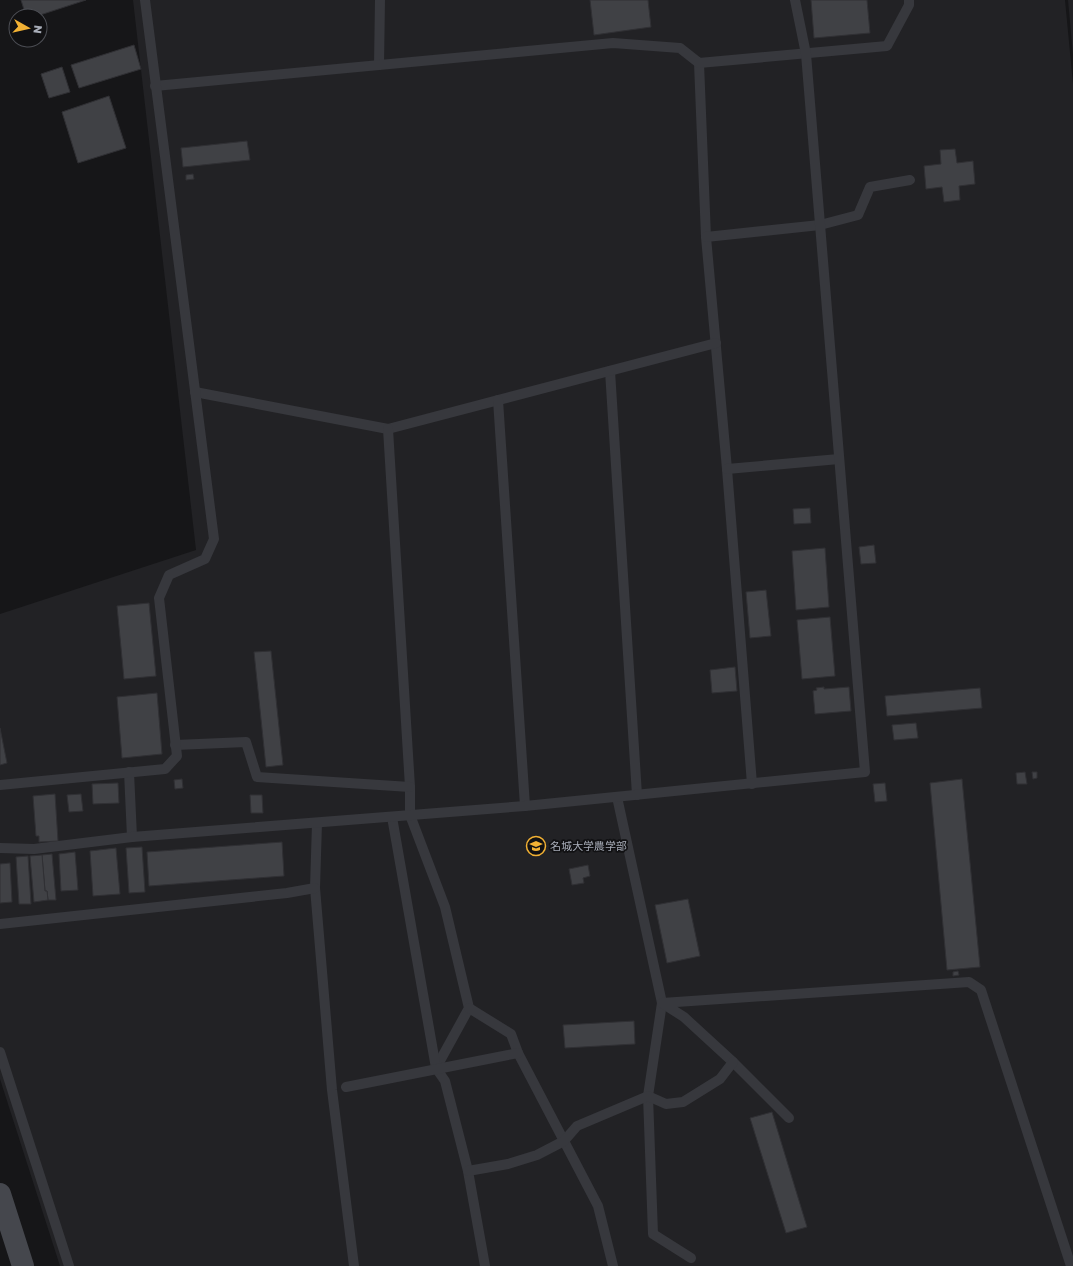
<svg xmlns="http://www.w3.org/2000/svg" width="1073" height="1266" viewBox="0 0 1073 1266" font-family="'Golos Text','Noto Sans JP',sans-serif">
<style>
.built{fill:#222225}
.building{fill:#404145;stroke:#303034}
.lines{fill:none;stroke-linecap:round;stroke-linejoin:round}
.service{stroke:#37383d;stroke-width:10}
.secondary{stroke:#45474d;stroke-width:22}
.labels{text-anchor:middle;stroke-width:3.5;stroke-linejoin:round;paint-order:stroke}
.poi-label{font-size:11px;fill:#a8adb8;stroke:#111113;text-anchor:start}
</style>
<rect width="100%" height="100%" fill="#161618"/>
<g class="built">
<path d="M133 0H1065L1073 84V1266H60L0 1079V614L196 550Z"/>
<path d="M1068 0H1073V55Z"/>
</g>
<g class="building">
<path d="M21 0H86L37 16H26Z"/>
<path d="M590 0H648L651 27 594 35Z"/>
<path d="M811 0H867L870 33 814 38Z"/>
<path d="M134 45 141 69 79 88 71 65Z"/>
<path d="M62 67 70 92 49 98 41 74Z"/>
<path d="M109 96 126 148 78 163 62 112Z"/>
<path d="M247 141 250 160 183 167 181 148Z"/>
<path d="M955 149 957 163 973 161 975 184 959 186 960 200 944 202 942 187 926 189 924 166 941 164 940 150Z"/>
<path d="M193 174 194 179 186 180V175Z"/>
<path d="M810 508 811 523 794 524 793 509Z"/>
<path d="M874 545 876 563 861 564 859 547Z"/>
<path d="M825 548 829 607 796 610 792 551Z"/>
<path d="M766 590 771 636 750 638 746 592Z"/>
<path d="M149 603 156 676 124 679 117 606Z"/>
<path d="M830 617 835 676 802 679 797 620Z"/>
<path d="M271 651 283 765 266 767 254 652Z"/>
<path d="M735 667 737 691 712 693 710 670Z"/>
<path d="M824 687V689L849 687 851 711 815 714 813 691 817 690 816 688Z"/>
<path d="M980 688 982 708 887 716 885 696Z"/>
<path d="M157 693 162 754 122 758 117 697Z"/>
<path d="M916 723 918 738 894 740 892 725Z"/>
<path d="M0 728 7 763 0 765Z"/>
<path d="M1025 772 1027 784H1017L1016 773Z"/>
<path d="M1032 772H1037V778L1033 779Z"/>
<path d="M182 779 183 788 175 789 174 780Z"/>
<path d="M962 779 980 967 947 970 930 783Z"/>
<path d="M118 783 119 803 93 804 92 784Z"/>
<path d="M885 783 887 801 875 802 873 784Z"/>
<path d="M55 794 58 841 39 842V836H36L33 796Z"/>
<path d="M81 794 83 811 69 812 67 795Z"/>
<path d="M250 795H262L263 813H251Z"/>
<path d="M282 842 284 876 149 886 147 852Z"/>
<path d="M142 847 145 892 129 893 126 848Z"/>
<path d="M116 848 120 894 93 896 90 851Z"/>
<path d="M75 852 78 890 61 891 59 854Z"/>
<path d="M52 854 56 900H48L47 891H45L42 855Z"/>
<path d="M42 855 45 891H47L48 900 34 902 30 856Z"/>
<path d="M28 856 31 904H19L16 857Z"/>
<path d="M10 863 12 902 0 903V864Z"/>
<path d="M588 865 590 876 583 878 584 883 572 885 569 869Z"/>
<path d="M688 899 700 956 667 963 655 905Z"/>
<path d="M958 971 959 975 953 976V972Z"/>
<path d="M634 1021 635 1044 565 1048 563 1025Z"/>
<path d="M772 1112 807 1227 786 1233 750 1118Z"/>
</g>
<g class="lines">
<g class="service">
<path d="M699 63 706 237 727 469 752 784"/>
<path d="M379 65 380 0"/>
<path d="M155 86 613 43 680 48 699 63 887 46 909 5V0"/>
<path d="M706 237 820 225 858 215 870 187 910 180"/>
<path d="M610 371 637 795"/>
<path d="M195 392 388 429 716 343"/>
<path d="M498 400 525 806"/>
<path d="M388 429 410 787V815L445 907 469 1008 436 1068"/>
<path d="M727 469 839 459"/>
<path d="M175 745 246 742 257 777 410 787"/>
<path d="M129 772 132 837"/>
<path d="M0 785 165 769 177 756 159 598 169 575 205 559 214 539 145 0"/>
<path d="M617 797 662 1003 648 1096 653 1234 691 1258"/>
<path d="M392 817 436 1068 445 1081 468 1171 485 1266"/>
<path d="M317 823 315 888 332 1090 354 1266"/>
<path d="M0 848 34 849 132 837 525 806 865 772 806 54 795 0"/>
<path d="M0 924 287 893 315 888"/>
<path d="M469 1008 511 1034 518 1053 598 1206 613 1266"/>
<path d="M0 1052 69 1266"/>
<path d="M346 1087 518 1053"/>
<path d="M789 1118 733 1062 684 1017 662 1003 969 982 981 990 1071 1266"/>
<path d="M468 1171 508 1164 537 1155 564 1141 577 1126 648 1096 666 1104 683 1102 720 1079 733 1062"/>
</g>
<path class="secondary" d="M0 1194 23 1266"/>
</g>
<defs>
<symbol id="university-ring" viewBox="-11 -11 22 22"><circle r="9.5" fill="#111113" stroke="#f2b134" stroke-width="1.5"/><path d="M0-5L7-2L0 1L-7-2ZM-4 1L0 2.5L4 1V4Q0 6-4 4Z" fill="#f2b134"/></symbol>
</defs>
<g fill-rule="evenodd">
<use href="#university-ring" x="525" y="835" width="22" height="22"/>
</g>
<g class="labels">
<g class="poi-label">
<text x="550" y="850">名城大学農学部</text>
</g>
</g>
<g transform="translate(28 28) rotate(98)"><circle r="19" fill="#111113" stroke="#4d4f55"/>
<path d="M0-3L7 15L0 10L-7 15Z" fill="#f2b134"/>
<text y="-6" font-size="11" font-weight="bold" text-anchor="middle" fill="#a8adb8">N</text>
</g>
</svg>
